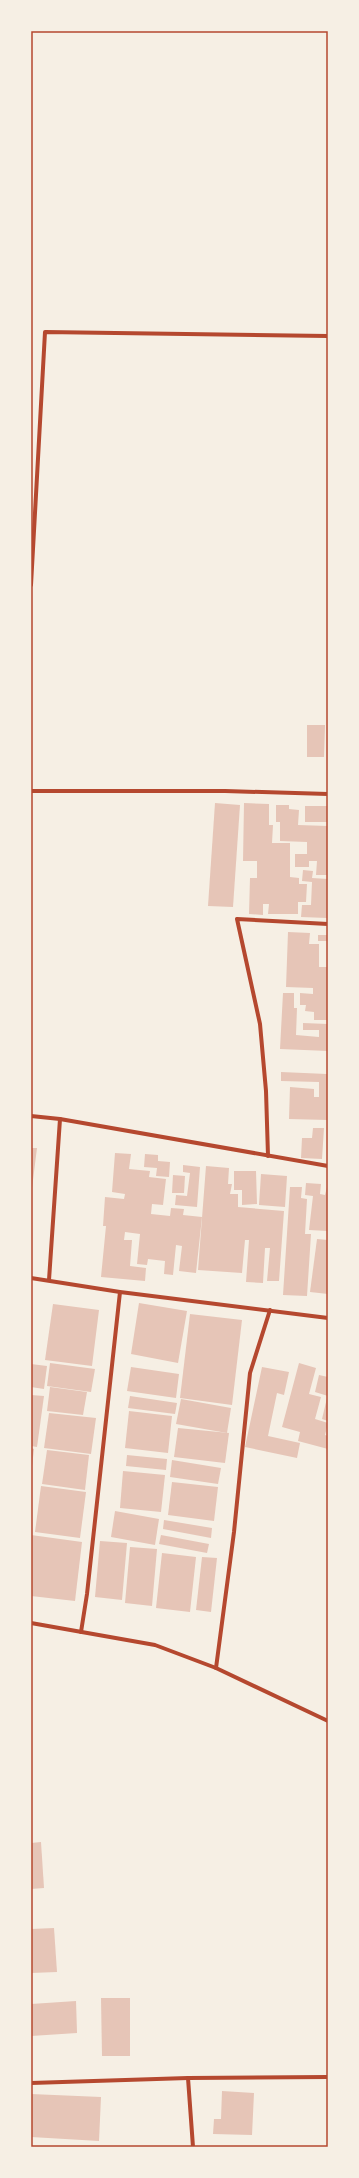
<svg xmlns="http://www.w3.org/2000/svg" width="359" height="2178" viewBox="0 0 359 2178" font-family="'Sofia Sans Condensed',sans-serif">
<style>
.building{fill:#e6c5b7}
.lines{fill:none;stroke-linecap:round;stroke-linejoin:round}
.minor{stroke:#b5482f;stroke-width:4}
.neatline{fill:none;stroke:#b5482f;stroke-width:1.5}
</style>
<rect width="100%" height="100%" fill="#f6efe4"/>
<g class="building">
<path d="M307 725H325L324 757H307Z"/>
<path d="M215 803 240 805 233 907 208 906Z"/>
<path d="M244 803 269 804V825H273L272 843H290V877L299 878V884H307L306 902H298V914H268L269 904H263V915L249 914 250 878H257V861H243Z"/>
<path d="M276 805H289V809L299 810 298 825 328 826V875H316L317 861H309V867H295V854H307V842L280 841V822H276Z"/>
<rect x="305" y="806" width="23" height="16"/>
<path d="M303 870 313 871 312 878 328 879 327 918 301 917 302 905H311L312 882 302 881Z"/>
<path d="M288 932 310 933 309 944H319V967H328V1020H314V1012L305 1011 306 1005H300V993L313 994V988L286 987Z"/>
<rect x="318" y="935" width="10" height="6"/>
<path d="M283 993H294V1008H297L296 1035 319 1037V1030H303V1023L328 1024V1051L280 1049Z"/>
<path d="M281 1072 327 1074 328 1120 289 1119 290 1087 314 1089V1097H319V1082L281 1081Z"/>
<path d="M313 1128H324L322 1159 301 1158 302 1138H312Z"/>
<path d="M31 1148H37L32 1188H31Z"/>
<path d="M115 1153 131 1154 129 1169 150 1171 149 1177 166 1179 163 1205 152 1204 151 1214 170 1216 171 1208 184 1209 183 1215 202 1217 196 1273 179 1271 182 1246 176 1245 173 1275 164 1274 165 1261 148 1259 147 1265 137 1264 140 1234 125 1232 124 1240H132L130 1266 146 1268 145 1281 101 1277 106 1226H103L105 1197 124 1199 125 1194 112 1192Z"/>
<path d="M145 1154 158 1155V1161L170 1162 169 1177 156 1176 157 1168 144 1167Z"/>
<path d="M183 1165 200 1167 197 1207 175 1205 176 1195 187 1196 190 1173 183 1172Z"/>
<path d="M206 1166 229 1168 228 1184H232L230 1194H238V1207L284 1211 279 1281H267L270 1248H265L263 1283 246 1282 249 1240H245L242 1273 198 1270Z"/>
<path d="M234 1171H256L257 1204 242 1205V1190H234Z"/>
<path d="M261 1174 287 1176 285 1207 259 1205Z"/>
<path d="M173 1175 185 1176 184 1193H172Z"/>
<path d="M306 1183 321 1184 320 1194 325 1195 328 1183V1231L309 1230 313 1196 305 1195Z"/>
<path d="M290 1187H302L301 1198 307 1199 305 1234H311L307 1296 283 1295Z"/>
<path d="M317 1239 328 1240V1294L310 1292Z"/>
<path d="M139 1303 187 1311 178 1363 131 1354Z"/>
<path d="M53 1304 99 1310 92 1366 45 1360Z"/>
<path d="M190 1314 242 1320 232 1405 180 1398Z"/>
<path d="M50 1363 95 1369 91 1392 47 1386Z"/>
<path d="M299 1363 316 1368 309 1394 321 1397 315 1419 328 1423 325 1435 328 1436V1449L298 1441 300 1432 282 1427Z"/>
<path d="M31 1364 47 1366 44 1389 31 1387Z"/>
<path d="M131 1367 179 1374 176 1398 127 1391Z"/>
<path d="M262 1367 289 1372 284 1395 277 1393 268 1436 300 1443 297 1458 245 1447Z"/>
<path d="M319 1375 328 1377V1396L315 1392Z"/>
<path d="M50 1387 87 1392 83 1415 47 1411Z"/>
<path d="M31 1395 44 1396 37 1447 31 1446Z"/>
<path d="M130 1396 177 1403 175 1414 128 1408Z"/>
<path d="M327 1398H328V1421L322 1419Z"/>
<path d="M181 1399 231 1408 227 1433 176 1424Z"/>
<path d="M129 1411 172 1416 168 1453 125 1448Z"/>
<path d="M49 1413 96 1418 91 1454 44 1448Z"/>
<path d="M178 1428 229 1433 225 1463 174 1457Z"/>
<path d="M31 1448 34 1449 32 1466H31Z"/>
<path d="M47 1450 89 1455 85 1490 42 1484Z"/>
<path d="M127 1455 167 1459 166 1470 126 1466Z"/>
<path d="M172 1460 221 1468 218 1484 170 1477Z"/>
<path d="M123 1471 165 1475 161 1512 120 1508Z"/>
<path d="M172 1482 218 1487 214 1521 168 1515Z"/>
<path d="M41 1486 86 1492 80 1538 35 1532Z"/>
<path d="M115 1511 159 1519 155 1545 111 1537Z"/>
<path d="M164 1520 212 1528 211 1538 163 1529Z"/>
<path d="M31 1535 82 1542 75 1601 31 1596Z"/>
<path d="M161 1535 209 1544 207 1553 159 1544Z"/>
<path d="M100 1541 127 1543 122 1600 95 1597Z"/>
<path d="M130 1547 157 1549 152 1606 125 1603Z"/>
<path d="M162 1553 196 1557 190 1612 156 1608Z"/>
<path d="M202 1557 217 1558 211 1612 196 1610Z"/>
<path d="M41 1842 44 1888 31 1889V1843Z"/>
<path d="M54 1928 57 1972 31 1973V1929Z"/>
<path d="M101 1998H130V2056H102Z"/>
<path d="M76 2001 77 2033 31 2036V2004Z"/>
<path d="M222 2091 254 2093 252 2135 213 2134 214 2119H221Z"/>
<path d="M31 2094 101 2097 99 2141 31 2137Z"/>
</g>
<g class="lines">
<g class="minor">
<path d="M31 585 45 332 328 336"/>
<path d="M31 791H225L328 794"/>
<path d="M31 1116 60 1119 328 1166"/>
<path d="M268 1156 266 1091 260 1024 237 919 328 924"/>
<path d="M31 1278 120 1292 328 1318"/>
<path d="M49 1280 60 1119"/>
<path d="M31 1623 155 1645 216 1668 328 1721"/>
<path d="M81 1632 87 1594 120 1292"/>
<path d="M216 1668 234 1532 250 1373 270 1310"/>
<path d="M188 2078 193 2147"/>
<path d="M31 2083 188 2078 328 2077"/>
</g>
</g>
<rect width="359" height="2178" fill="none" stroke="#f6efe4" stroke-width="64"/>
<rect x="32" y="32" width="295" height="2114" class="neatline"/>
</svg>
